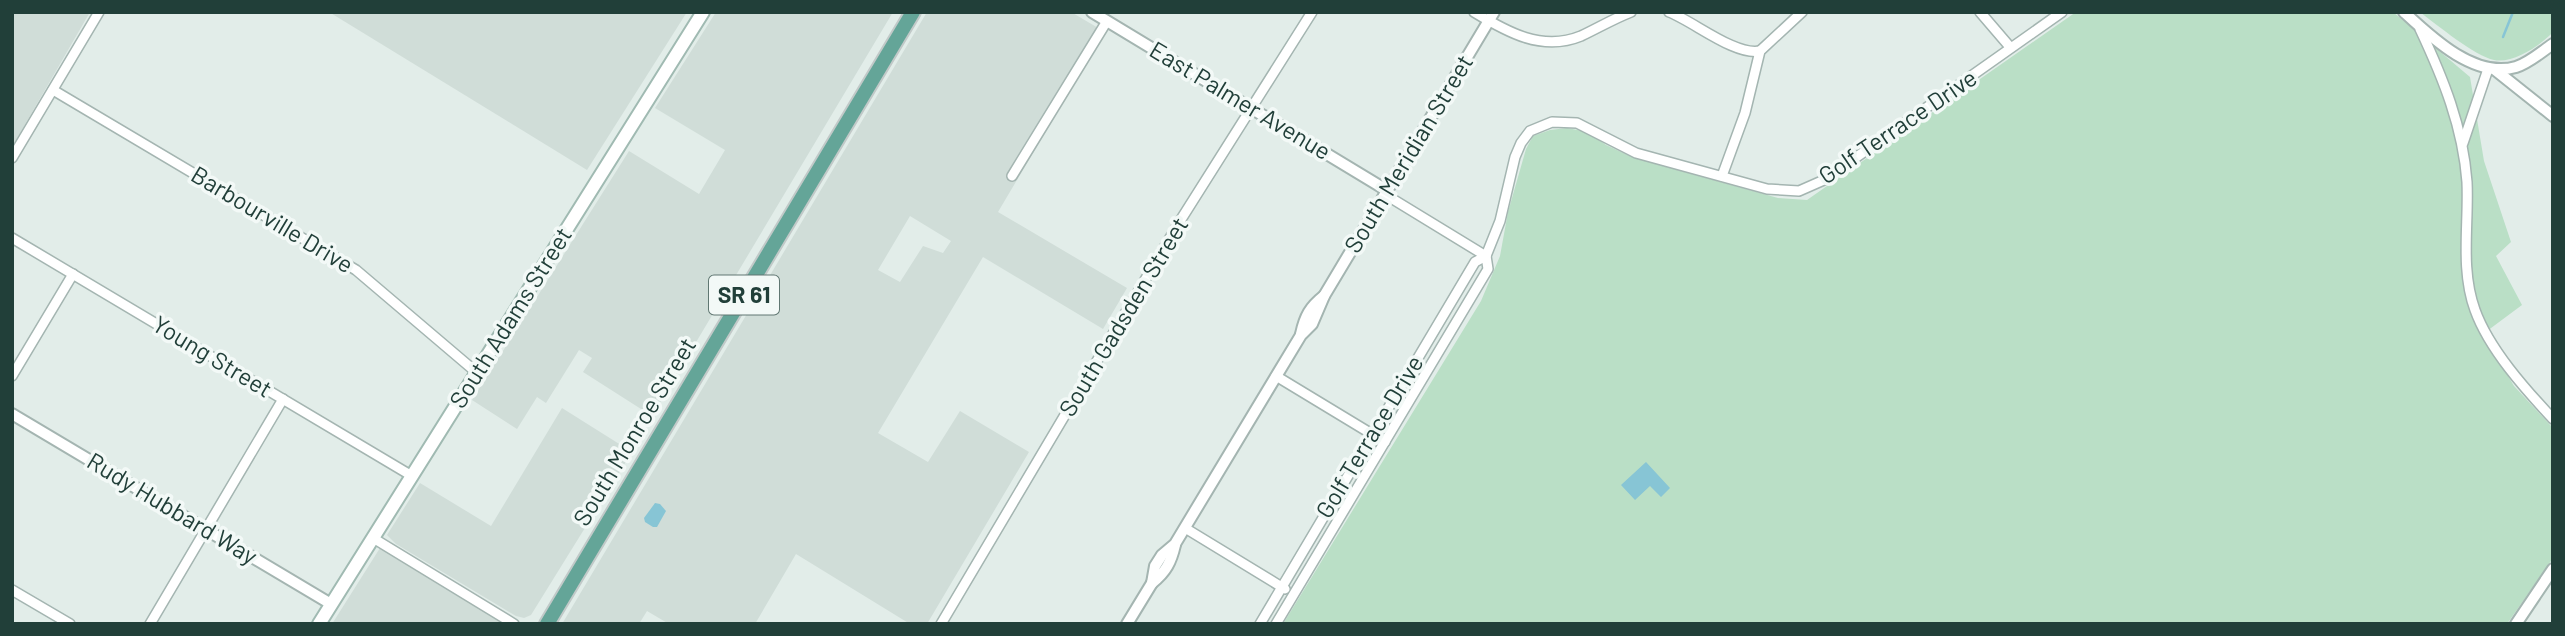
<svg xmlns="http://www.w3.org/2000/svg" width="2565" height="636" viewBox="0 0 2565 636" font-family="Barlow,sans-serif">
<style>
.built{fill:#d0ddd8;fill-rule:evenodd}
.green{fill:#badfc6}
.water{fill:#87c5d5}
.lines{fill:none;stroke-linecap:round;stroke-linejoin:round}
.stream{stroke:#87c5d5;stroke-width:2.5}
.minor-casing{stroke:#a4b5b1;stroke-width:12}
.tertiary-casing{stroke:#a4b5b1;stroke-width:14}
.secondary-casing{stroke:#a0bab2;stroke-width:16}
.primary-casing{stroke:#c1c9c8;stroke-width:18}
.minor{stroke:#fff;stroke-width:9}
.tertiary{stroke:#fff;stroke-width:10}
.secondary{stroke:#fff;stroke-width:12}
.primary{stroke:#64a598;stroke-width:14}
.labels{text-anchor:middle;stroke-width:7;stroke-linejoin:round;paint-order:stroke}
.shield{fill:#f3f9f7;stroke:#607772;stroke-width:2}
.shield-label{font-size:23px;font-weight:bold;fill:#213f39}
.street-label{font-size:24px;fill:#213f39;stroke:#f3f9f7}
</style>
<rect width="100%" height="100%" fill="#e2ede9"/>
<g class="built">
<path d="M12 12H90L12 147Z"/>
<path d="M329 12H687L587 170Z"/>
<path d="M716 12H893L652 416 583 372 592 358 579 350 546 403 537 397 517 429 472 400 629 151 699 194 725 150 655 108Z"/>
<path d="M927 12H1071L1105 32 998 212 1127 288 1103 329 983 257 878 433 928 462 960 411 1029 452 927 624H910L796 554 755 624H669L647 611 639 624H562ZM910 216 951 241 943 253 923 246 900 282 878 270Z"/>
<path d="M562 408 632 452 531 615 524 618 516 616 396 544 387 535 420 483 491 526Z"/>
<path d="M380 548 455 594 505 624H332Z"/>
</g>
<g class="green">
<path d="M2076 12H2393L2470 77 2484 161 2511 242 2496 256 2522 305 2483 334 2514 386 2553 428V558L2507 624H1283L1481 301 1500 256 1508 212 1526 149 1533 136 1550 130 1567 128 1588 132 1606 145 1634 158 1778 198 1807 200Z"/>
<path d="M2420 12H2553V32C2541 45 2513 64 2494 60 2475 56 2437 25 2420 12Z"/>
</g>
<g class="water">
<path d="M1646 462 1670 488 1661 497 1650 486 1635 500 1621 485Z"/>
<path d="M655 503 660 504 666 511 657 527H653L645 522 644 518Z"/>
</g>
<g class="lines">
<path class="stream" d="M2503 37 2513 12"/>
<defs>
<g id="minor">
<path d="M1474 12C1507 32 1542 52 1581 36 1598 28 1613 19 1631 12"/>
<path d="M1669 12C1693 21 1735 56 1760 51"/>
<path d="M1980 12 2010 47"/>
<path d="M2420 29C2443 78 2463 127 2467 182 2469 224 2460 269 2475 310 2489 349 2525 389 2553 419"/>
<path d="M53 90 356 270 476 372"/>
<path d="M2463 143 2488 69"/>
<path d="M12 158 99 12"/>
<path d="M1012 176 1107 21"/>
<path d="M1722 176 1745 113 1760 51 1802 12"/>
<path d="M1386 195 1486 256"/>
<path d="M12 238 412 476"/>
<path d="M12 376 73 274"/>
<path d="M1276 376 1385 442"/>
<path d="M1185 528 1285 589"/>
<path d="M373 538 514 624"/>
<path d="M12 590 70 624"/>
<path d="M150 624 283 399"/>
<path d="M941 624 1180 221 1312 12"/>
<path d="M1260 624 1475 262 1486 256"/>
<path d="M1276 624 1488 269 1486 256 1500 221 1515 157 1521 143 1530 131 1552 122 1577 123 1636 153 1767 189 1799 191 1824 180 2062 12"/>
</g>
<g id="tertiary">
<path d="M1092 12 1388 191"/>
<path d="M2404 12C2432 38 2475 79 2516 67 2529 63 2541 52 2553 44"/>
<path d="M2494 69 2553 116"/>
<path d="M1301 334C1305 316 1310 307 1324 296"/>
<path d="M12 414 331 604"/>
<path d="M1152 583C1166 572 1171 562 1175 545"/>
<path d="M1127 624 1152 583 1155 566 1162 555 1175 544 1301 335 1312 324 1324 296 1494 12"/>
<path d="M2516 624 2553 569"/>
</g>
<path id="secondary" d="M319 624 703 12"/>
<path id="primary" d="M547 624 913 12"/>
</defs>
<use href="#minor" class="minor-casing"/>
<use href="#tertiary" class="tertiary-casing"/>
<use href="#secondary" class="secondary-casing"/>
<use href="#primary" class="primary-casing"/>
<use href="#minor" class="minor"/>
<use href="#tertiary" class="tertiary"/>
<use href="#secondary" class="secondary"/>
<use href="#primary" class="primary"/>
</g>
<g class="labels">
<rect class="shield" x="709" y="275.5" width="70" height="39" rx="5"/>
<g class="shield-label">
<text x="744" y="303">SR 61</text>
</g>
<g class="street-label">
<text transform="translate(1240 101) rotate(31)" y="8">East Palmer Avenue</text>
<text transform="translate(1898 127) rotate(-34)" y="8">Golf Terrace Drive</text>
<text transform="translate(1409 154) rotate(-59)" y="8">South Meridian Street</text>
<text transform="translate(272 220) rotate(31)" y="8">Barbourville Drive</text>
<text transform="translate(1124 317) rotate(-59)" y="8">South Gadsden Street</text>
<text transform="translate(511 318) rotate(-58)" y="8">South Adams Street</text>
<text transform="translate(212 357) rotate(31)" y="8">Young Street</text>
<text transform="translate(635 432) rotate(-59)" y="8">South Monroe Street</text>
<text transform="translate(1370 437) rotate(-59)" y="8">Golf Terrace Drive</text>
<text transform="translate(172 509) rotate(31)" y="8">Rudy Hubbard Way</text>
</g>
</g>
<rect width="2565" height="636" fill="none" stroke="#213f39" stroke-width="28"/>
</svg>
